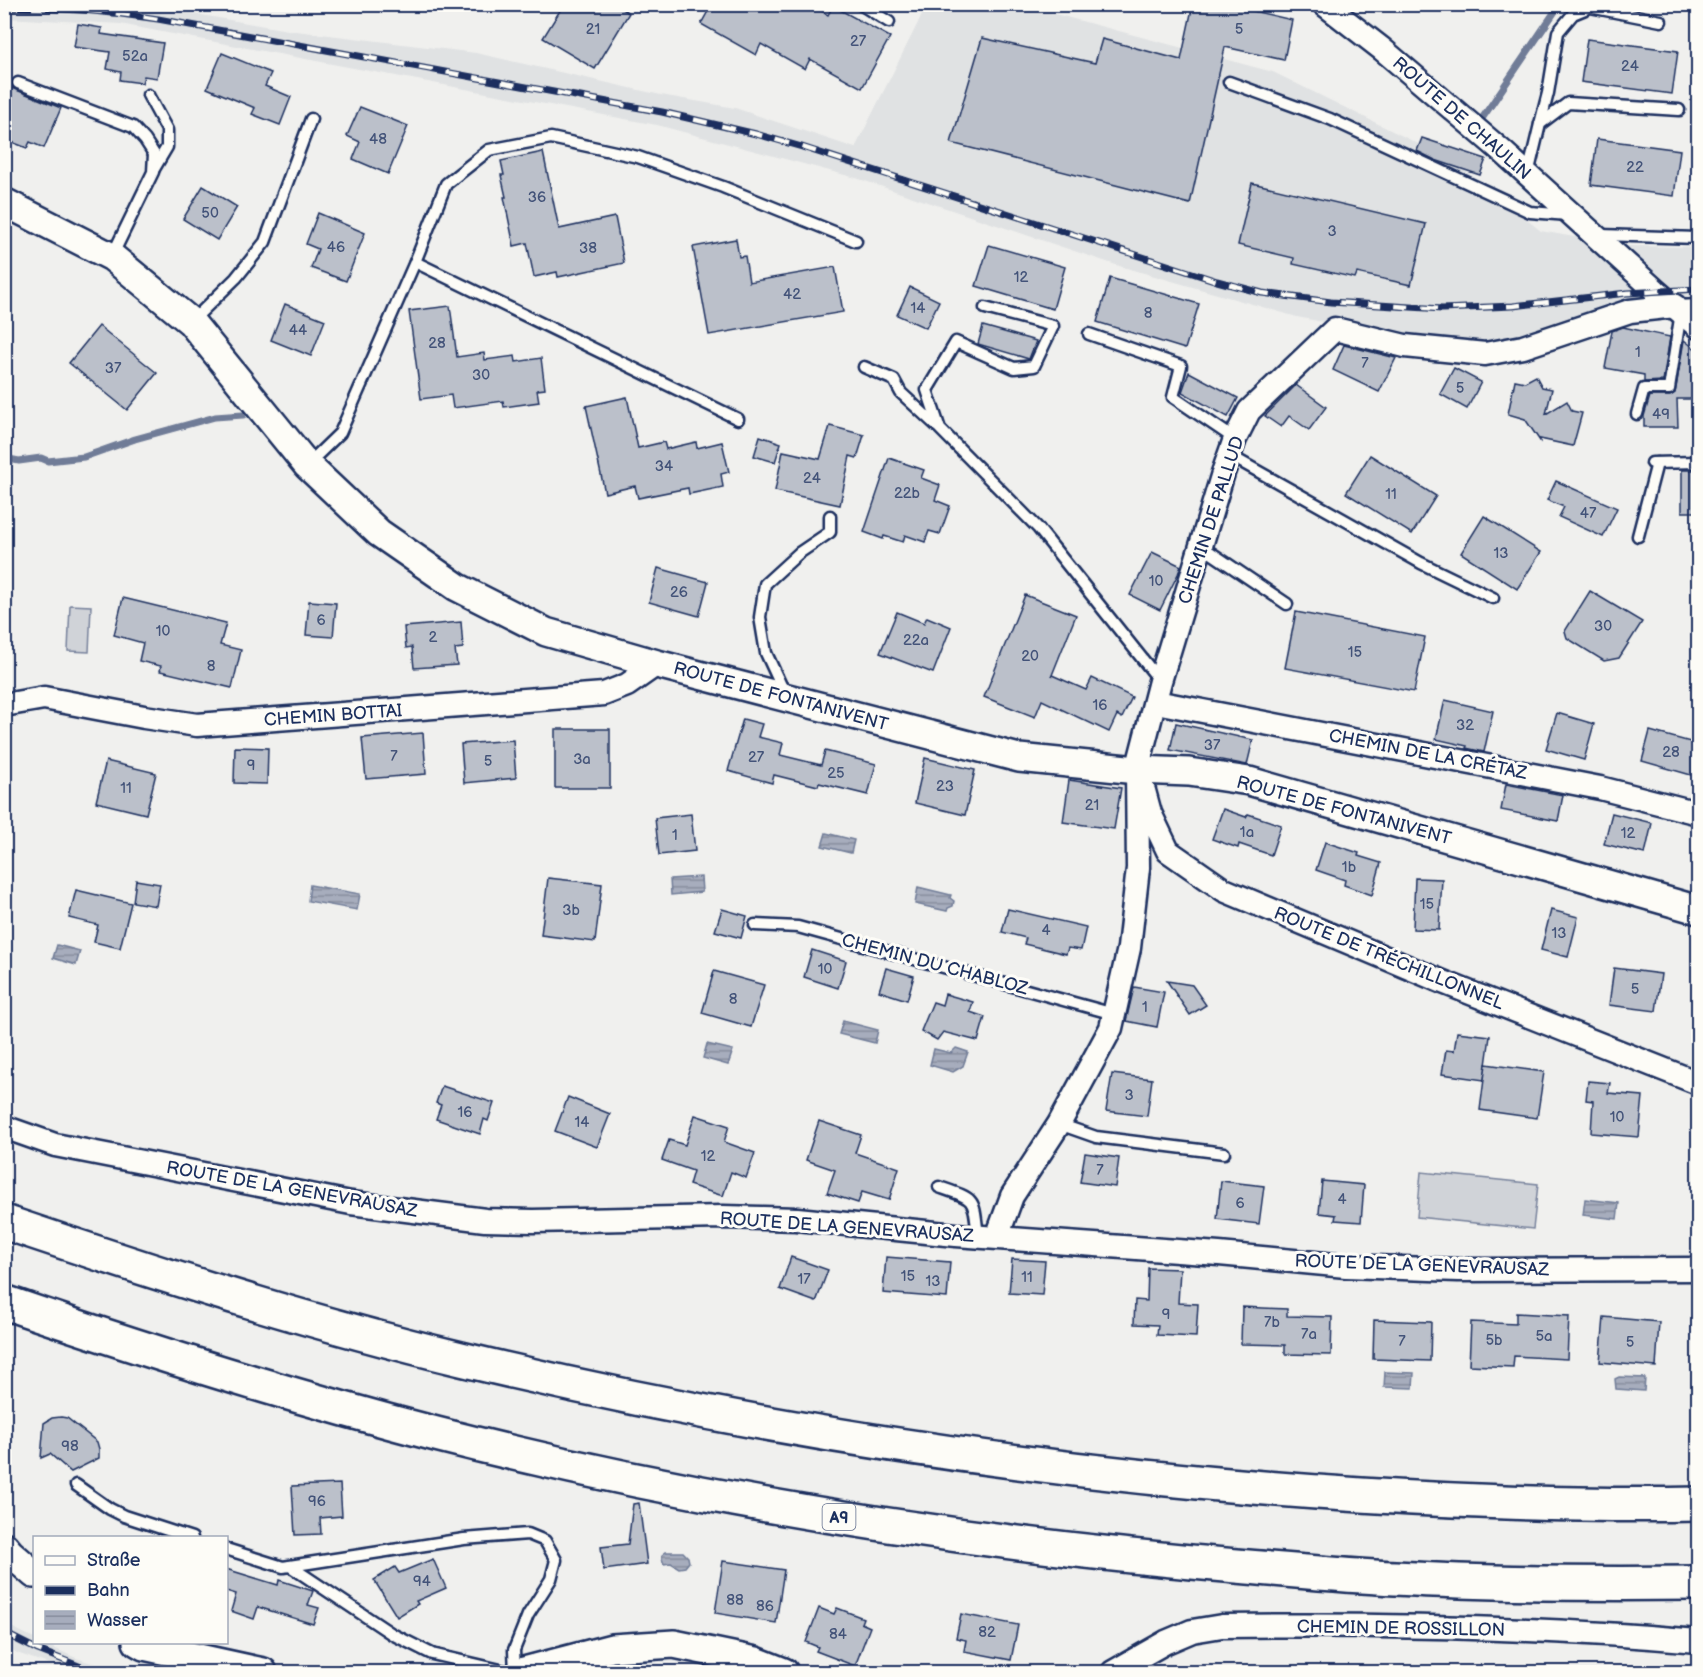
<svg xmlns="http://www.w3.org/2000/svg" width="1703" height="1677" viewBox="0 0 1703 1677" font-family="'Balsamiq Sans',sans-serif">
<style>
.built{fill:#e0e2e3}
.grass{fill:#d0d3d8;stroke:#76819b;stroke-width:1.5}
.water{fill:url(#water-rules);stroke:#6f7b97;stroke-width:1.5}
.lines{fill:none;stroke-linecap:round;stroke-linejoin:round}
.stream{stroke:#6f7b97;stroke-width:7}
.building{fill:#bbc0ca;stroke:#1b2f5e;stroke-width:1.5}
.service-casing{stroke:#1b2f5e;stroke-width:15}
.minor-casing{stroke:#1b2f5e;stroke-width:27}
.tertiary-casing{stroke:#1b2f5e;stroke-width:32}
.motorway-casing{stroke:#1b2f5e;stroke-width:38}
.service{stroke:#fdfcf7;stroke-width:10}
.minor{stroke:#fdfcf7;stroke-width:22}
.tertiary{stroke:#fdfcf7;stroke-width:27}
.motorway{stroke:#fdfcf7;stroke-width:33}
.rail-casing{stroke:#1b2f5e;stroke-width:7}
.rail{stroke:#fdfcf7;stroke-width:4.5;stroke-dasharray:14;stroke-linecap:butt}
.labels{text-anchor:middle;stroke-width:6;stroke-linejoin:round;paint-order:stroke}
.number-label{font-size:15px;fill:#435379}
.shield{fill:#fdfcf7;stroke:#5f6c8c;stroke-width:1.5}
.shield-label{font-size:16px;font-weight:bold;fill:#1b2f5e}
.street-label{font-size:18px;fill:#1b2f5e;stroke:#fdfcf7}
</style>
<defs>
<pattern id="water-rules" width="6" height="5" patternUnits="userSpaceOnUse" patternTransform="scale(1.5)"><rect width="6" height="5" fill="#a7adbd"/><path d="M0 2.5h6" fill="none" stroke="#878d9d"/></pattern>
</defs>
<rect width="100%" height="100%" fill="#f0f0ee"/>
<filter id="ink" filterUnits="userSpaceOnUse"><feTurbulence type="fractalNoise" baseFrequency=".0167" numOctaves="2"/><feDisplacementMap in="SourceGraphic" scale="12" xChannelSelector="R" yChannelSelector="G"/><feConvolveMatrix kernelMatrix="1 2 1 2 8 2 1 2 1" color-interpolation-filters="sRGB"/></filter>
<g filter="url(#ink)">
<g class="built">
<path d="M4 5H144L288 30 476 53 661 95 735 108 855 148 927 5H1021L1273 72 1451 160 1541 231 1624 246 1698 247V297H1683L1642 304 1545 330 1479 346 1384 334 1297 317 1116 265 856 178 657 125 120 24 5 18Z"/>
<path d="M5 1624 34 1638V1642L43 1643 76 1658 120 1672H71L17 1653 5 1645Z"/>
</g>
<g class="grass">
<path d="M70 605 91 606 89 652 68 651Z"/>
<path d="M1421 1172 1538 1184 1533 1229 1417 1217Z"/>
</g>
<g class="water">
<path d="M826 833 854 840 851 853 822 846Z"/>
<path d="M701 877 702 892 671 895 670 879Z"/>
<path d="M310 885 360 894 357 910 308 901Z"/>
<path d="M918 887 951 895 950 898 954 901 953 906 948 908 947 911 915 904Z"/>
<path d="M57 945 80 951 76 965 53 958Z"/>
<path d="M843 1021 878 1030 875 1043 839 1034Z"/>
<path d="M707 1044 733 1050 728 1065 703 1058Z"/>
<path d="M956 1048 968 1052 963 1066 953 1072 930 1065 934 1049 951 1053Z"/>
<path d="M1585 1199 1619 1203 1617 1219 1583 1215Z"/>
<path d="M1385 1372 1414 1373 1413 1388 1384 1387Z"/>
<path d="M1619 1377 1645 1378 1644 1391 1616 1389 1615 1379Z"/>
<path d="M666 1552H683L688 1557 689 1562 685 1567 679 1568 671 1563 664 1564 662 1559V1555Z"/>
</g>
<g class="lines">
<g class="stream">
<path d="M1479 123 1560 4"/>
<path d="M4 458 19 461 41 458 48 461 84 457 135 439 215 417 243 415"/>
</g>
</g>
<g class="building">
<path d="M564 4H615L629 13 595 69 543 38Z"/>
<path d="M712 4H810L828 15 833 6 890 37 862 88 810 59 805 69 761 44 756 55 701 24Z"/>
<path d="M1193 4H1245L1244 9 1292 20 1284 60 1225 47 1190 204 951 143 982 38 1095 63 1102 39 1181 60Z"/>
<path d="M78 24 102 28 101 34 163 43 157 78 144 76 142 83 120 80 121 72 107 69 110 52 74 47Z"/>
<path d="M1587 39 1678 51 1672 94 1581 82Z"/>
<path d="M222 53 271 73 265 86 291 97 280 125 252 114 255 108 207 88Z"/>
<path d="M4 85 61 108 44 148 30 142 27 148 4 139Z"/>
<path d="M360 107 408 126 388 174 353 159 360 142 347 136Z"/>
<path d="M1422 138 1486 159 1480 175 1435 160 1417 151Z"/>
<path d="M1597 139 1680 150 1674 196 1591 185Z"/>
<path d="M543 152 559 229 615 217 624 263 558 277 557 272 534 277 527 243 514 246 504 197H506L501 175H504L501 161Z"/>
<path d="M1252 183 1426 224 1411 285 1357 273 1355 278 1293 264 1294 258 1238 245Z"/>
<path d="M203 186 237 207 217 240 183 219Z"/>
<path d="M318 213 365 233 346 281 311 268 318 249 306 244Z"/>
<path d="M736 239 739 257 745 256 749 282 835 267 843 312 709 335 693 247Z"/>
<path d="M989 245 1065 267 1053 309 976 286Z"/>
<path d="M1110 278 1199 304 1185 349 1097 322Z"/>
<path d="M910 287 939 301 926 328 897 315Z"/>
<path d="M285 304 325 320 311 356 271 340Z"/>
<path d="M450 306 457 357 484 353 485 360 515 356 516 362 541 358 545 389 537 390 539 402 504 407 503 401 453 408 451 395 421 399 409 311Z"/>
<path d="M99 326 157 373 127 410 69 363Z"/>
<path d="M983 326 1036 341 1029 359 978 344Z"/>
<path d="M1623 327 1670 337 1663 381 1644 382V375L1605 368 1612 331Z"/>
<path d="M1684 340 1698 351V399H1677L1678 427H1644V416L1650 396H1670L1675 393Z"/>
<path d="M1344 345 1396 358 1379 392 1333 370Z"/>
<path d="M1454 368 1481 382 1467 409 1440 394Z"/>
<path d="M1189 372 1238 398 1228 417 1182 392Z"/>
<path d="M1536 376 1542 387 1552 389 1546 414 1567 401 1572 411 1582 413 1573 446 1540 439V441L1525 419 1508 414 1515 380 1525 382Z"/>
<path d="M1296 385 1326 407 1309 430 1289 416 1281 427 1265 416Z"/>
<path d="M627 397 638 448 664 442 666 449 696 442 697 448 722 442 729 472 721 474 723 487 689 494 688 488 638 498 635 486 605 493 586 406Z"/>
<path d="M830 426 864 435 857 458 850 456 840 505 775 491 783 451 820 459Z"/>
<path d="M760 436 781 443 775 462 754 456Z"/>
<path d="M1370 455 1436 496 1412 534 1346 493Z"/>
<path d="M889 458 924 470 921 478 940 485 935 500 950 506 940 534 929 531 925 542 905 535 903 542 884 536 883 539 864 532Z"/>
<path d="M1698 470V512H1682V470Z"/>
<path d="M1556 481 1617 508 1603 537 1559 517 1564 507 1547 500Z"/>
<path d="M1484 516 1541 552 1517 589 1461 553Z"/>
<path d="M1152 552 1181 566 1178 574 1160 610 1130 595Z"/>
<path d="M658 568 708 582 699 616 649 602Z"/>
<path d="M1590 591 1642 622 1619 658 1604 661 1567 638 1565 631Z"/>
<path d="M1025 595 1076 615 1052 675 1086 690 1092 678 1132 697 1122 718 1117 715 1109 732 1042 700 1035 717 984 697Z"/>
<path d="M123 598 226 623 220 645 241 650 232 688 160 671 161 666 139 661 143 643 114 635Z"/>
<path d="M309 601 336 603 333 637 306 635Z"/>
<path d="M897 612 924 623 927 617 951 627 933 673 880 653Z"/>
<path d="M1296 612 1425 637 1414 692 1285 668Z"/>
<path d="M461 622 463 648 455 649 457 665 414 668 412 647 406 648 404 627Z"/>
<path d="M1445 700 1493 711 1484 752 1466 748 1467 746 1436 739Z"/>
<path d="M1557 713 1594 724 1584 760 1546 749Z"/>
<path d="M743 719 762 724 758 737 783 743 780 755 821 765 825 751 876 764 868 795 819 783 818 786 774 775 772 783 728 771Z"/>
<path d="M1176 723 1253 740 1247 765 1170 750Z"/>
<rect x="555" y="729" width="55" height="59"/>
<path d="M1650 731 1698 744V777L1642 761Z"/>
<path d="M423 733 426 774 366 779 362 738Z"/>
<path d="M513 740 516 778 464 783 461 744Z"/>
<path d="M235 747 268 748 267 784 234 783Z"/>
<path d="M925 758 975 770 965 815 915 803Z"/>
<path d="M106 761 156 773 146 814 96 802Z"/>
<path d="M1069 780 1121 788 1114 829 1063 822Z"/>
<path d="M1506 784 1563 795 1558 821 1501 810Z"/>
<path d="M1223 809 1246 817 1248 814 1281 825 1271 855 1239 844 1238 848 1212 839Z"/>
<path d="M1612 813 1652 823 1645 854 1604 844Z"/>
<path d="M691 814 695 851 659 855 655 818Z"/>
<path d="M1325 842 1359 853 1358 856 1381 863 1372 895 1344 885 1345 880 1316 870Z"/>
<path d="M548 878 602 884 595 942 541 935Z"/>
<path d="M1415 878 1442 879 1439 930 1413 929Z"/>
<path d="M136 880 160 884 156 906 133 902Z"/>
<path d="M76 890 131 903 120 948 94 942 98 925 69 918Z"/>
<path d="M722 909 747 916 741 938 715 931Z"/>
<path d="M1008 909 1086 927 1081 950 1068 948 1066 954 1024 944 1026 938 1002 932Z"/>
<path d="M1551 910 1578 917 1568 957 1541 950Z"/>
<path d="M812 950 846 961 838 988 804 977Z"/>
<path d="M886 968 914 976 907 1000 879 991Z"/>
<path d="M1614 968 1661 974 1656 1011 1609 1005Z"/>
<path d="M714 971 764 985 751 1027 702 1013Z"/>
<path d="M1167 981 1192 985 1206 1005 1190 1015Z"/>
<path d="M1134 987 1164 992 1157 1027 1126 1021Z"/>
<path d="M945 994 973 1002 970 1012 985 1017 978 1041 943 1032 937 1040 921 1031 933 1002 942 1005Z"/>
<path d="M1457 1032 1490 1036 1484 1080 1442 1074 1446 1050 1454 1051Z"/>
<path d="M1486 1064 1544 1072 1537 1118 1480 1110Z"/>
<path d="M1112 1074 1152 1079 1147 1116 1106 1111Z"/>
<path d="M1588 1081 1610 1083 1608 1093 1643 1096 1639 1137 1591 1133 1593 1101 1586 1100Z"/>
<path d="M442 1086 494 1103 488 1121 484 1119 480 1134 436 1119 441 1105 436 1103Z"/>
<path d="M568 1097 610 1114 597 1147 555 1131Z"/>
<path d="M695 1115 729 1126 724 1142 755 1153 746 1178 731 1172 723 1196 689 1185 693 1171 662 1160 669 1140 685 1145Z"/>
<path d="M819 1121 861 1135 855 1153 899 1168 889 1200 862 1192 858 1203 827 1193 835 1170 806 1160Z"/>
<path d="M1085 1153 1119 1158 1115 1187 1080 1182Z"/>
<path d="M1221 1181 1264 1186 1259 1224 1217 1219Z"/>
<path d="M1322 1181 1364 1185 1361 1222 1335 1220 1336 1215 1319 1213Z"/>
<path d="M791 1257 828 1270 816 1302 780 1289Z"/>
<path d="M886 1257 950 1262 947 1298 883 1293Z"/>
<path d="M1012 1259 1045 1261 1042 1295 1009 1293Z"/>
<path d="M1148 1268 1180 1269 1178 1303 1198 1304 1196 1337 1157 1335 1158 1325 1134 1324 1135 1300 1147 1301Z"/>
<path d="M1242 1307 1287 1309V1316L1332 1317 1331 1355 1285 1354V1345L1241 1344Z"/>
<path d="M1516 1313 1569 1316 1567 1359 1514 1356 1513 1367 1469 1365 1471 1322 1516 1324Z"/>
<path d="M1604 1317 1659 1322 1656 1367 1600 1362Z"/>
<path d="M1374 1320 1431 1322 1430 1361 1373 1359Z"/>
<path d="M61 1417 67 1418 97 1442 99 1449V1458L71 1472 50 1454 41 1458 44 1423 52 1418Z"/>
<path d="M340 1484 342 1516 320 1518 321 1534 295 1535 292 1486Z"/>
<path d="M639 1503 647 1564 604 1570 601 1547 628 1544 633 1504Z"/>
<path d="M433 1559 446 1588 416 1601 418 1604 397 1617 374 1580 395 1567 399 1573Z"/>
<path d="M723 1561 784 1570 776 1623 715 1613Z"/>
<path d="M226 1569 278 1585 279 1580 313 1591 308 1605 319 1608 313 1624 258 1607 254 1619 231 1611 236 1594 226 1591Z"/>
<path d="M819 1608 834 1614 837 1608 863 1618 861 1623 870 1627 855 1666 816 1651 818 1647 806 1642Z"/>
<path d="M961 1614 1018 1625 1011 1660 964 1651 966 1640 956 1638Z"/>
</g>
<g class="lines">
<defs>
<g id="service">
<path d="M860 4 889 22"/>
<path d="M1229 82 1330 119 1530 212 1568 215"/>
<path d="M18 83 133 127 145 140 154 154 153 172 112 256"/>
<path d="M148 95 167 130V147L154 169"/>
<path d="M1540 124 1548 93 1558 32 1573 14 1590 7 1661 21"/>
<path d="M1528 174 1540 124 1568 103 1679 110"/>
<path d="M1600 235 1698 238"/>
<path d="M415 262 738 419"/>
<path d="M1678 306 1698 305"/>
<path d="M985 308 1053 326 1034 366 1014 368 956 342 927 390 940 429 1038 528 1160 681"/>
<path d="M191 322 236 278 265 242 311 119"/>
<path d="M1089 334 1181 366 1173 397 1235 439"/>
<path d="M864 367 894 380 901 393 938 427"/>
<path d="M1637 414 1644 389H1669L1681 312"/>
<path d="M1229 455 1421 563 1493 598"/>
<path d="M1652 463 1698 462"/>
<path d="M307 465 340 433 415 262 446 184 489 150 551 138 638 157 723 187 856 241"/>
<path d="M1638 536 1657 463"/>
<path d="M1201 546 1287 604"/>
<path d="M785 694 766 653 760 617 765 584 799 553 830 532V516"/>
<path d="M755 925 798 927 1114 1014"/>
<path d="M1059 1124 1096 1137 1224 1153"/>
<path d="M939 1187C977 1200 973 1197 978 1236"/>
<path d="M76 1485 110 1509 124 1516 192 1538"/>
<path d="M226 1549 283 1567 464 1539 528 1534 545 1541 556 1560 551 1579 528 1615 514 1650 515 1672"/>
<path d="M290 1566 392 1634 432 1654 509 1672"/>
</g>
<g id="minor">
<path d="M1324 4 1382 49 1503 152 1656 291 1698 327"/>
<path d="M1156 702 1600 788 1698 813"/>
<path d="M4 705 44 698 144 717 197 725 604 694 627 685 657 664"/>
<path d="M1144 791 1150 813 1168 851 1224 890 1443 982 1698 1083"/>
<path d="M4 1127 55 1145 351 1203 485 1220 533 1221 723 1217 797 1219 956 1235 1219 1254 1346 1266 1458 1270 1698 1269"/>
<path d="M997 1237 1012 1196 1059 1124 1111 1028 1129 948 1138 868 1137 770 1160 681 1223 473 1235 439 1249 411 1335 329 1405 346 1485 354 1523 347 1630 311 1675 306"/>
<path d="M1113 1672 1166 1642 1192 1631 1222 1626C1381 1624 1540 1627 1698 1641"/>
</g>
<g id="tertiary">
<path d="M4 202 112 257 191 322 307 465 379 533 457 587 546 632 657 664 1019 758 1137 770 1189 772 1249 781 1698 910"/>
<path d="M4 1546 10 1553 34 1574"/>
<path d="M137 1642 144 1646 263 1672"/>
<path d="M520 1672 612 1648 674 1644 756 1661 784 1672"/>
</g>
<g id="motorway">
<path d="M4 1222C155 1273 307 1322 461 1359 756 1430 1058 1476 1361 1495 1473 1502 1586 1506 1698 1504"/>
<path d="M4 1302C147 1351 290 1396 436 1434 702 1502 974 1544 1248 1567 1297 1571 1346 1576 1395 1578 1496 1584 1597 1584 1698 1583"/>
</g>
</defs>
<use href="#service" class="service-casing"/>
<use href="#minor" class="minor-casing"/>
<use href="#tertiary" class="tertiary-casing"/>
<use href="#motorway" class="motorway-casing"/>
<use href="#service" class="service"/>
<use href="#minor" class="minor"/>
<use href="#tertiary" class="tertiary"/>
<use href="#motorway" class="motorway"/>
<defs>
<g id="rail">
<path d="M4 8C56 7 107 11 158 19L662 112 756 134 802 147 1217 281 1262 293 1331 302 1442 309 1513 306 1627 293 1698 289"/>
<path d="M4 1633 38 1650 94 1672"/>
</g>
</defs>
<use href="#rail" class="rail-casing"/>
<use href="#rail" class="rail"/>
</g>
</g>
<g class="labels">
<g class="number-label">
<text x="593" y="34">21</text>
<text x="1239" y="34">5</text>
<text x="858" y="46">27</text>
<text x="135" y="61">52a</text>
<text x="1630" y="71">24</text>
<text x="378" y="144">48</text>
<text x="1635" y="172">22</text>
<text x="537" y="202">36</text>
<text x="210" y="218">50</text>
<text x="1332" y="236">3</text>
<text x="336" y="252">46</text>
<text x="588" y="253">38</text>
<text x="1021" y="282">12</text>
<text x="792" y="299">42</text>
<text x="918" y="313">14</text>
<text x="1148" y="318">8</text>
<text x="298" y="335">44</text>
<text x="437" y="348">28</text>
<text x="1638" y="357">1</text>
<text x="1365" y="368">7</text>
<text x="113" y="373">37</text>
<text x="481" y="380">30</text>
<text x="1460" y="393">5</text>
<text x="1661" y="419">49</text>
<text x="664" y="471">34</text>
<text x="812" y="483">24</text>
<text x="907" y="498">22b</text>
<text x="1391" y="499">11</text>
<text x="1588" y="518">47</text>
<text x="1501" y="558">13</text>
<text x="1156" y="586">10</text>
<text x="679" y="597">26</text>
<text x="321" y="625">6</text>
<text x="1603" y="631">30</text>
<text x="163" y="636">10</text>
<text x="433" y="642">2</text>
<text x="916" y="645">22a</text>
<text x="1355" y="657">15</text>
<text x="1030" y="661">20</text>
<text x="211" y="671">8</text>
<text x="1100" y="710">16</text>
<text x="1465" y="730">32</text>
<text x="1212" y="750">37</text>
<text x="1671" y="757">28</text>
<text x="394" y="761">7</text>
<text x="756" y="762">27</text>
<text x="582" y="764">3a</text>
<text x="488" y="766">5</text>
<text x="251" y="770">9</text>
<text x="836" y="778">25</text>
<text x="945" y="791">23</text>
<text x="126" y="793">11</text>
<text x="1092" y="810">21</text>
<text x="1247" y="837">1a</text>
<text x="1628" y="838">12</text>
<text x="675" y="840">1</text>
<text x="1349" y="872">1b</text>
<text x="1427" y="909">15</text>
<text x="571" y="915">3b</text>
<text x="1046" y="935">4</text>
<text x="1559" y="938">13</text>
<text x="825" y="974">10</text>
<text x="1635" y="994">5</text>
<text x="733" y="1004">8</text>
<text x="1145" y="1012">1</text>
<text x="1129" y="1100">3</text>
<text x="465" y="1117">16</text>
<text x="1617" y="1122">10</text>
<text x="582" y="1127">14</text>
<text x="708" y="1161">12</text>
<text x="1100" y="1175">7</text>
<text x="1342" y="1204">4</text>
<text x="1240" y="1208">6</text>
<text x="908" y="1281">15</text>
<text x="1027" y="1282">11</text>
<text x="804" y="1284">17</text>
<text x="933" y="1286">13</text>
<text x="1166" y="1319">9</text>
<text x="1272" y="1327">7b</text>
<text x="1309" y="1339">7a</text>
<text x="1544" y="1341">5a</text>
<text x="1494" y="1345">5b</text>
<text x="1402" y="1346">7</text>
<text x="1630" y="1347">5</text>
<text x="70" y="1451">98</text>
<text x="317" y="1506">96</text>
<text x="422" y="1586">94</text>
<text x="735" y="1605">88</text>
<text x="765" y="1611">86</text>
<text x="987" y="1637">82</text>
<text x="838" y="1639">84</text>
</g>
<rect class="shield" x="822.5" y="1504" width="33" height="26" rx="4.5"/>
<g class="shield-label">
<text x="839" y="1523">A9</text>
</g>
<g class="street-label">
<text transform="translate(1462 118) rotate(41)" y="6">ROUTE DE CHAULIN</text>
<text transform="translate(1211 520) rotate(-72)" y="6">CHEMIN DE PALLUD</text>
<text transform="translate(781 696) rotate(15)" y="6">ROUTE DE FONTANIVENT</text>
<text transform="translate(333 715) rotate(-4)" y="6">CHEMIN BOTTAI</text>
<text transform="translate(1428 754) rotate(11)" y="6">CHEMIN DE LA CRÉTAZ</text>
<text transform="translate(1344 810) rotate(15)" y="6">ROUTE DE FONTANIVENT</text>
<text transform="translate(1389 958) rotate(22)" y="6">ROUTE DE TRÉCHILLONNEL</text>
<text transform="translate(935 964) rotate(15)" y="6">CHEMIN DU CHABLOZ</text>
<text transform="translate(292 1189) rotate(10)" y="6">ROUTE DE LA GENEVRAUSAZ</text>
<text transform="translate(847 1227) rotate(4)" y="6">ROUTE DE LA GENEVRAUSAZ</text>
<text transform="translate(1422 1265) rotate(2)" y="6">ROUTE DE LA GENEVRAUSAZ</text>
<text transform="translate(1401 1628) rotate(1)" y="6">CHEMIN DE ROSSILLON</text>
</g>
</g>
<rect width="1703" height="1677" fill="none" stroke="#fdfcf7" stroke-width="24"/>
<rect x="12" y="12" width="1679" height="1653" fill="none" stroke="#1b2f5e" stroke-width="2" filter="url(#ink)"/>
<rect x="33" y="1536" width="195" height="108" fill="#fdfcf7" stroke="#a3aaba" stroke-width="1.5"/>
<rect x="45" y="1556" width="30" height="9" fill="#fdfcf7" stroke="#a3aaba" stroke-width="1.5"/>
<text x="87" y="1566" font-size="18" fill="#1b2f5e">Straße</text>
<rect x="45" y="1586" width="30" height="9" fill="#1b2f5e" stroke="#a3aaba" stroke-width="1.5"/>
<text x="87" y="1596" font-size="18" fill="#1b2f5e">Bahn</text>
<rect x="45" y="1611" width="30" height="18" fill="url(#water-rules)" stroke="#a3aaba" stroke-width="1.5"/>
<text x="87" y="1626" font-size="18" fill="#1b2f5e">Wasser</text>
</svg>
